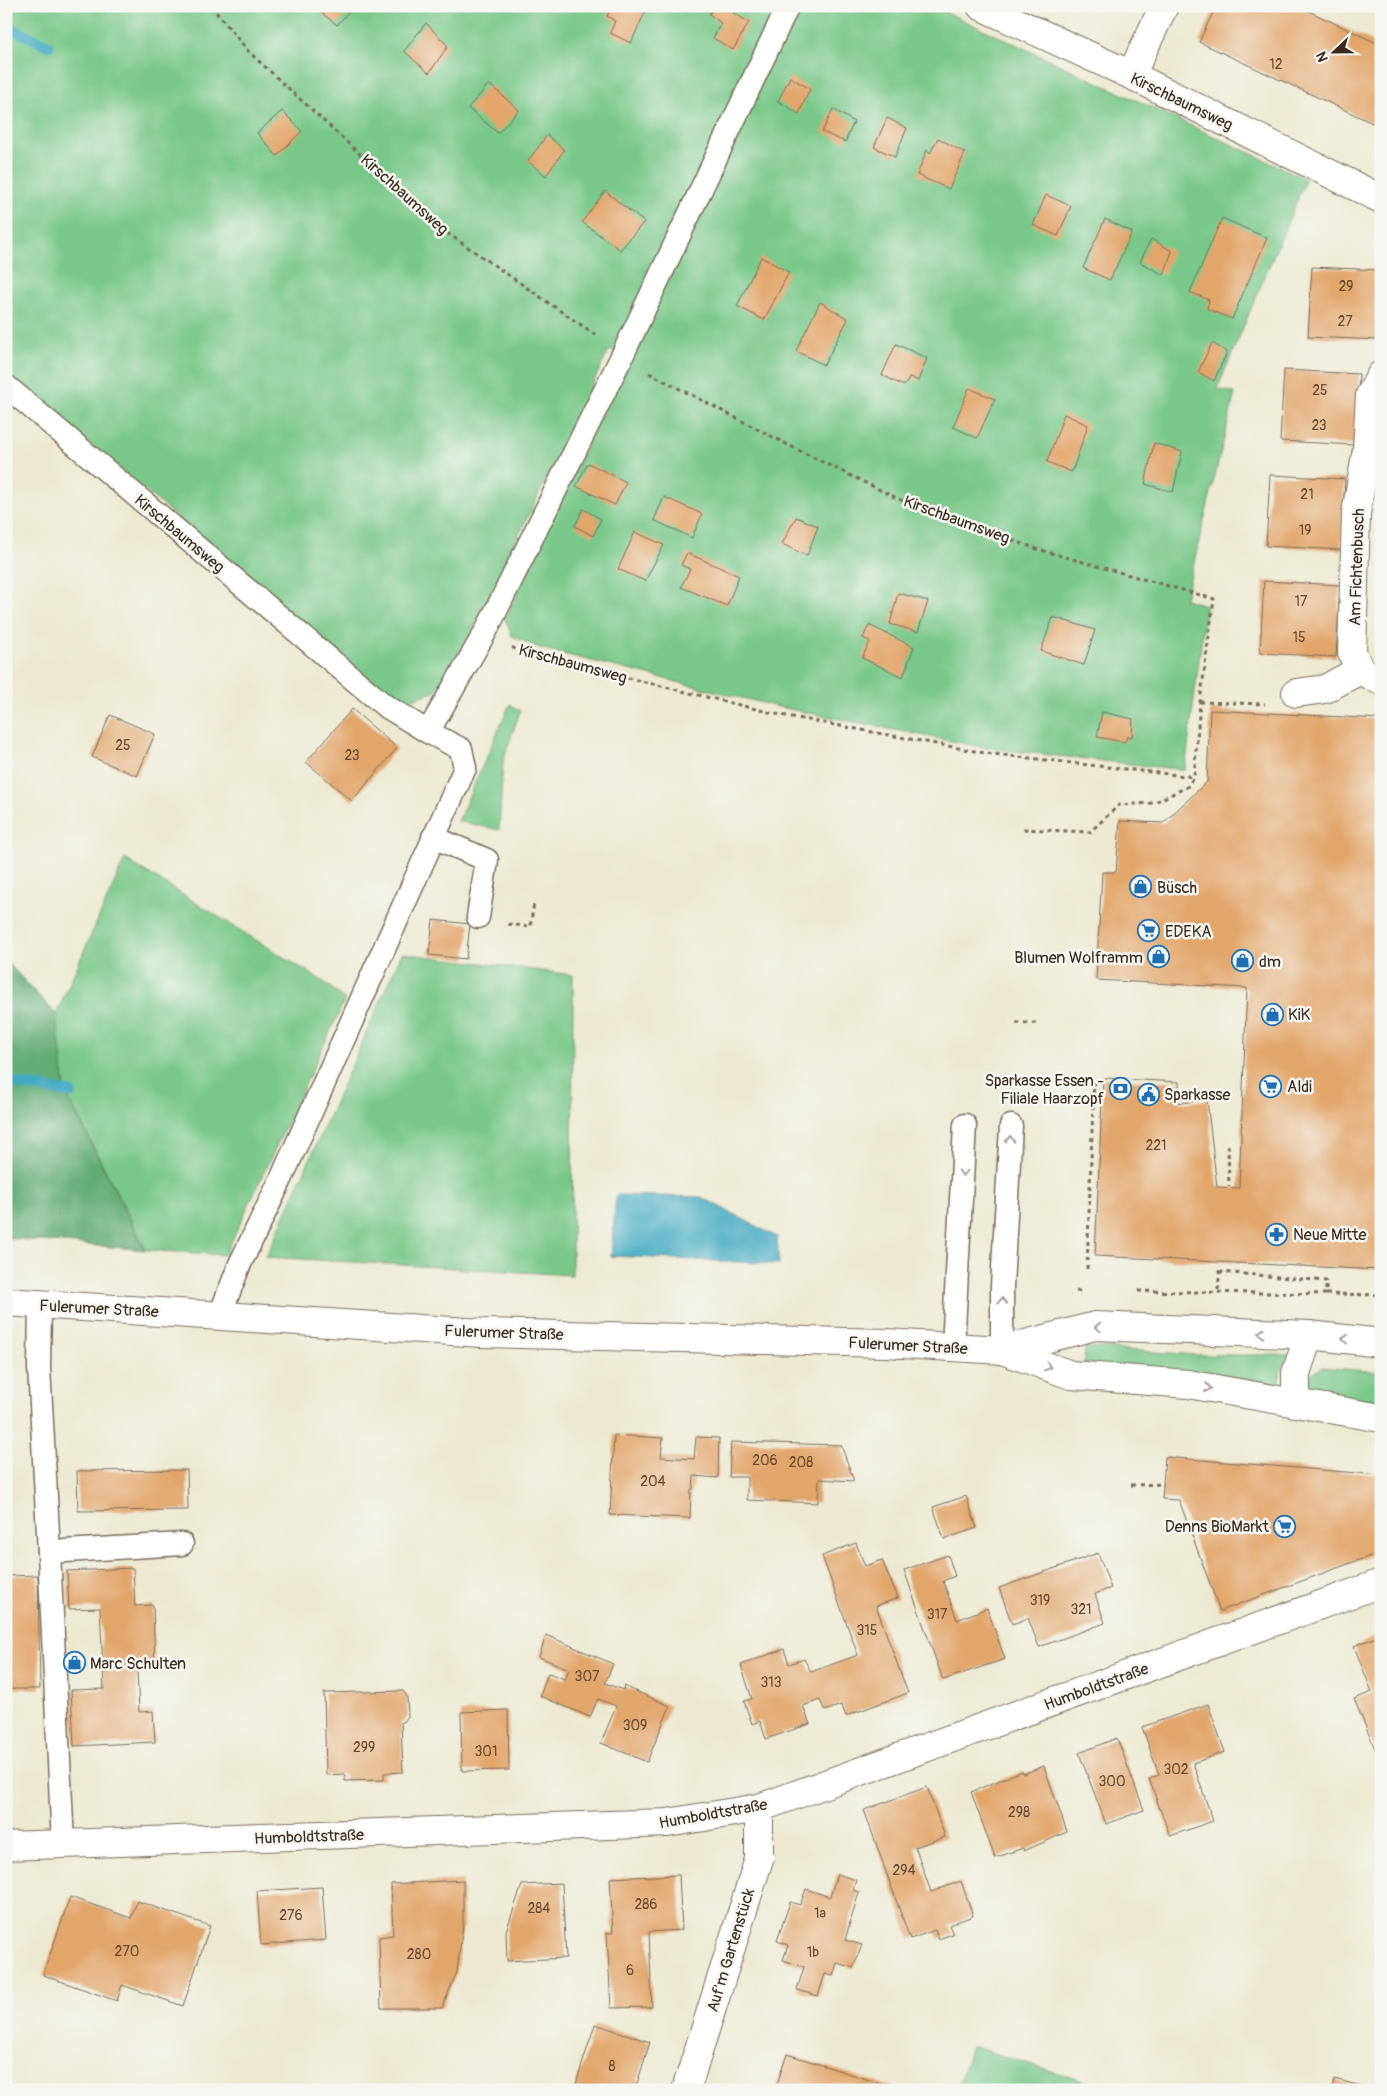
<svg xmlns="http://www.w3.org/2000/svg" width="1387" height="2096" viewBox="0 0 1387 2096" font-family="Pangolin,sans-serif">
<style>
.green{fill:#79c889;stroke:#5a7954}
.forest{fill:#62ac75;stroke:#4e6b4a}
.water{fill:#42aac2;stroke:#3e6a70}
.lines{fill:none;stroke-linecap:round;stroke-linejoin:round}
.stream{stroke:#42aac2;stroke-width:11}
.building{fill:#e2a56a}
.service-casing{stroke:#796d5d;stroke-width:25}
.minor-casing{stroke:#796d5d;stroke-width:30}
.secondary-casing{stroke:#796d5d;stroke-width:30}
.path{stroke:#796d5d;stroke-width:3;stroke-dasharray:4 4;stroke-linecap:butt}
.service{stroke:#fff;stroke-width:22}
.minor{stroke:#fff;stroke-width:28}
.secondary{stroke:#fff;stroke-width:28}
.oneway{stroke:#a79f9a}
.labels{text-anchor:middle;stroke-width:5;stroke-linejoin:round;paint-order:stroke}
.number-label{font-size:14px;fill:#654931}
.street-label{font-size:16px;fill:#3b2a1e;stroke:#f6f6f2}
.poi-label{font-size:16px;fill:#3b2a1e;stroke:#f6f6f2;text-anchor:start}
</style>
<rect width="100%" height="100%" fill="#f6f6f2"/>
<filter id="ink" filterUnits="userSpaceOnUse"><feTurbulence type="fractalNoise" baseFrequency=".02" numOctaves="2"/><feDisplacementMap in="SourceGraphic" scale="10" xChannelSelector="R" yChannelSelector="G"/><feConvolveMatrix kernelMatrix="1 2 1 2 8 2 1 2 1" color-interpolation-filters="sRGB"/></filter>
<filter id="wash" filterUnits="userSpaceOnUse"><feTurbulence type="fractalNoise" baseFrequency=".0096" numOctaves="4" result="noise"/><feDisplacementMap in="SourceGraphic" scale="20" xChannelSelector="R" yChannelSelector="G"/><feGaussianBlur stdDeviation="1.12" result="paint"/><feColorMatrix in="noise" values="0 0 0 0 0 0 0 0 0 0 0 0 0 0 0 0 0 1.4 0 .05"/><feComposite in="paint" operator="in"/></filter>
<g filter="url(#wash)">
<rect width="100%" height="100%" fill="#ede9d1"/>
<g class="green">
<path d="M6 6H933L1306 179 1217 389 1235 393 1185 599 1206 605 1185 770 986 748 779 707 539 648 512 636 505 619 628 358 609 350 474 627 435 692 408 700 378 687 6 373Z"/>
<path d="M510 704 520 711 503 761 499 830 458 821Z"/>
<path d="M125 859 324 982 345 1000 225 1255 146 1250 65 1091 56 1014Z"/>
<path d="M402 953 573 975 572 1275 266 1257Z"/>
<path d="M1085 1347 1198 1355H1289L1281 1370 1278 1388 1084 1364Z"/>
<path d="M1322 1367 1381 1372V1401L1325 1398 1310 1388 1311 1374Z"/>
<path d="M971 2046 1110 2089V2090H957Z"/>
</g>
<path class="forest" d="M6 961 56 1014 65 1091 145 1250 6 1238Z"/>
<path class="water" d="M616 1195 701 1197 777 1237 779 1264 611 1256Z"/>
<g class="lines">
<g class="stream">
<path d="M6 26 49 46"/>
<path d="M6 1082 71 1093"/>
</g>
</g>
<g id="blocks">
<g class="building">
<path d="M321 6H354L337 25 318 10Z"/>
<path d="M612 6H632L645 12 631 43 610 33 615 21 607 16Z"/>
<path d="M714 6H733V13L749 22 733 50 713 38 721 23 709 14Z"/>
<path d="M1216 6H1298L1381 45V127L1199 42Z"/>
<path d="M426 23 448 46 429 73 404 51Z"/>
<path d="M790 77 810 89 799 114 778 101Z"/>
<path d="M489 84 519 110 498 133 468 108Z"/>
<path d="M833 109 854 122 845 142 822 132Z"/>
<path d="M282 111 302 131 277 156 257 133Z"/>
<path d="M887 118 907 128 895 157 874 147Z"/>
<path d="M547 135 564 150 546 176 528 161Z"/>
<path d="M938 138 965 153 949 189 917 175 927 150 930 153Z"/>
<path d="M605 191 644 222 620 250 582 222Z"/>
<path d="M1046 195 1071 206 1058 236 1033 225Z"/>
<path d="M1222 218 1267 238 1232 319 1207 309 1209 300 1190 292Z"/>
<path d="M1105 219 1132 232 1110 280 1083 268Z"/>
<path d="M1151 239 1172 251 1164 275 1140 262Z"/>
<path d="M761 257 789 272 764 320 737 306Z"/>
<path d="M1312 267 1381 270V340L1308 337Z"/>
<path d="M820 302 848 319 824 365 796 351Z"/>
<path d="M1212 343 1227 352 1214 381 1198 372Z"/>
<path d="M896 344 927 358 918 381 910 377 904 386 882 375Z"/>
<path d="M1284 370 1359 374 1356 445 1280 441Z"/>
<path d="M969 388 995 399 977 438 953 427Z"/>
<path d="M1064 414 1088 425 1072 472 1047 462Z"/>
<path d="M1154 443 1182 452 1173 492 1145 484Z"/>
<path d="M588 463 626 482 615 505 576 486Z"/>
<path d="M1270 475 1345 479 1341 550 1266 546Z"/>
<path d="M664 497 702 514 692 538 654 520Z"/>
<path d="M583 509 601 519 593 536 575 526Z"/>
<path d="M796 517 818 526 807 556 782 544Z"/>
<path d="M635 532 664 545 645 581 618 569Z"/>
<path d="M687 553 739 576 727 606 681 587 690 569 681 565Z"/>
<path d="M1264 581 1340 585 1336 657 1260 653Z"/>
<path d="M898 593 928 601 918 632 890 624Z"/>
<path d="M1053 617 1095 630 1084 665 1041 651Z"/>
<path d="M869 625 914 647 903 677 862 658 870 641 863 638Z"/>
<path d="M352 709 397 748 352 801 306 762Z"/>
<path d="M1210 710 1381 719V1270L1095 1256 1103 1078 1179 1082V1103L1207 1100 1217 1187 1239 1188 1247 988 1096 980 1102 872H1116L1120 821 1163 823 1207 782Z"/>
<path d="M1102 712 1133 719 1132 737 1127 736 1125 742 1097 737Z"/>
<path d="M110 715 155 734 137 776 92 757Z"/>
<path d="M433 920 470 924 466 959 429 955Z"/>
<path d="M614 1435 663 1438 661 1457 694 1459 696 1437 719 1438 718 1478 694 1476 693 1489H691L690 1518 610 1515Z"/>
<path d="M731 1442 841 1445 854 1481 819 1479 818 1503 747 1500V1477H729Z"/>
<path d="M1165 1457 1381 1475V1552L1220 1611 1179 1500 1162 1499Z"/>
<path d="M187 1470 188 1510 78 1511 77 1471Z"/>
<path d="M966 1496 977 1528 944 1539 933 1507Z"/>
<path d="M856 1543 865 1566 882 1560 898 1598 876 1606 908 1693 846 1716 841 1705 825 1711 820 1700 803 1706 810 1724 766 1739 760 1721 752 1724 744 1701 752 1699 741 1665 784 1649 789 1664 804 1659 811 1672 858 1655 822 1556Z"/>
<path d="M1098 1553 1111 1588 1095 1594 1105 1623 1039 1647 1028 1618 1012 1624 999 1588Z"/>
<path d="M948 1555 955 1576 943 1581 957 1620 987 1608 1005 1659 943 1680 904 1570Z"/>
<path d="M133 1568 135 1606 153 1605 155 1668 137 1669 139 1712 153 1711 155 1742 74 1746 71 1690 104 1689 100 1608 69 1609 67 1571Z"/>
<path d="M38 1575 40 1689H6V1576Z"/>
<path d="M546 1635 613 1664 605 1683 623 1690 624 1686 670 1706 647 1762 601 1743 616 1706 598 1699 590 1717 540 1696 548 1673 565 1679 569 1669 539 1657Z"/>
<path d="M1381 1635V1763L1354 1699 1372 1692 1354 1646Z"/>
<path d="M403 1691 407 1696 408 1716 404 1722H401L403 1772 384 1773V1780L345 1781V1774L326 1775 324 1693Z"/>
<path d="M1208 1704 1225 1752 1193 1763 1213 1821 1170 1836 1149 1779 1159 1775 1142 1727Z"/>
<path d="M508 1710 509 1770 462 1771 461 1712Z"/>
<path d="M1117 1738 1144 1810 1106 1824 1079 1753Z"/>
<path d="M1044 1766 1067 1832 1024 1851 1023 1848 995 1858 971 1792 1022 1771 1023 1774Z"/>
<path d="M927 1787 945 1837 915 1847 931 1892 961 1881 973 1916 949 1925 953 1934 938 1939 935 1930 910 1939 864 1810Z"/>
<path d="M837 1874 856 1880 853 1890 859 1892 845 1940 862 1945 853 1968 837 1963 833 1976 825 1974 818 1996 797 1990 804 1967 783 1960 788 1945 777 1941 790 1902 800 1905 806 1889 830 1897Z"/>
<path d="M679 1875 682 1930 649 1932 652 2007 611 2008 607 1933H613L610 1878Z"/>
<path d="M463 1880V1925L457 1972 442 2008H381L379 1937 393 1935 391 1884Z"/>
<path d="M562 1883 566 1958 507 1961 506 1931 522 1885Z"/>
<path d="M322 1887 326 1940 261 1945 257 1891Z"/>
<path d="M70 1897 131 1918 137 1901 210 1926 183 2006 122 1985 117 2001 43 1975Z"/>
<path d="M595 2024 650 2042 635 2090H574Z"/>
<path d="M787 2054 898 2089V2090H775Z"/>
<path d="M1334 2079 1369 2088 1368 2090H1332Z"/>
</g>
</g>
</g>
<g filter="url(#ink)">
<use href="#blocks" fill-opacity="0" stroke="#796d5d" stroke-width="1"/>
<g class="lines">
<defs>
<g id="service">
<path d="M6 386 384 705 428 732 487 629 623 354 788 6"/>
<path d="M433 837 487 860 478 917"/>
<path d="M40 1305 39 1367 49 1552 182 1544"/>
<path d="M220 1315 239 1266 282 1177 465 768 461 749 428 732"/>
<path d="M953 1347 965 1125"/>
<path d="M1002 1350V1286L1011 1126"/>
<path d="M49 1552 63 1844"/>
</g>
<g id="minor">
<path d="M981 6 1131 75 1381 199"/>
<path d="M1131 75 1164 6"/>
<path d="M1381 375 1370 395 1367 449 1356 513 1352 653 1360 670 1381 681"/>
<path d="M1296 693 1325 689 1360 670"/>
<path d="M6 1846 667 1823 759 1808 1381 1583"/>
<path d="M686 2090 759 1859V1808"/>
</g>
<g id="secondary">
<path d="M6 1302 483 1333 886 1343 1002 1350 1071 1375 1188 1384 1381 1418"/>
<path d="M1002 1350 1095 1326 1309 1335 1381 1343"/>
<path d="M1296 1403V1373L1309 1335"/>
</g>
</defs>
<use href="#service" class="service-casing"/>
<use href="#minor" class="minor-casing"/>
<use href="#secondary" class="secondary-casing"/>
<g class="path">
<path d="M211 6 249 52 440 228 597 336"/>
<path d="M649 373 800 451 901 500 1037 549 1214 599 1200 702 1194 777 1187 787 1153 803 1119 805 1090 832 1023 829"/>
<path d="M512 647 518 651 776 714 985 753 1194 777"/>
<path d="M1200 702 1265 704"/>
<path d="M508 924 530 927 534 903"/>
<path d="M1016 1023H1037"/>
<path d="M1228 1145 1229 1186"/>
<path d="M1087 1269 1094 1078"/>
<path d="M1218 1290 1220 1266"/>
<path d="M1076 1291H1084"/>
<path d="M1138 1291 1326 1294V1281L1221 1272"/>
<path d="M1326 1294 1381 1295"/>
<path d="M1131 1485 1164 1484"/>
</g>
<use href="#service" class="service"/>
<use href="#minor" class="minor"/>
<use href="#secondary" class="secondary"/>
</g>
<defs><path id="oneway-chevron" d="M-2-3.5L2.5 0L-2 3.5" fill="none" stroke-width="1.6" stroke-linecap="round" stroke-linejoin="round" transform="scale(1.25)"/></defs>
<g class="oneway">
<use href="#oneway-chevron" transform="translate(1010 1139) rotate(-87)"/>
<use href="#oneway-chevron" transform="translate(963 1173) rotate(93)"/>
<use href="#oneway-chevron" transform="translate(1002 1301) rotate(-90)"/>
<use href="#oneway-chevron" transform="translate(1098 1327) rotate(178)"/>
<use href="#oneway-chevron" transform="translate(1261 1333) rotate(-177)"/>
<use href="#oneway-chevron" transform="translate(1345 1339) rotate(-174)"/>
<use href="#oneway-chevron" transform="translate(1048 1367) rotate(20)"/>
<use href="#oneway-chevron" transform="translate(1208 1388) rotate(10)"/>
</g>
</g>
<defs>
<symbol id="shop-ring" viewBox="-11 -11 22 22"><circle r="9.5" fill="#f6f6f2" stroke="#1f6fb2" stroke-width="1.5"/><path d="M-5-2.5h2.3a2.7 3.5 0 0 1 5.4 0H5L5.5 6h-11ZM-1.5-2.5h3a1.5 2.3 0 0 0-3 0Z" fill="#1f6fb2"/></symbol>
<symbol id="supermarket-ring" viewBox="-11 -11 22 22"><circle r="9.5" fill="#f6f6f2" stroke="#1f6fb2" stroke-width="1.5"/><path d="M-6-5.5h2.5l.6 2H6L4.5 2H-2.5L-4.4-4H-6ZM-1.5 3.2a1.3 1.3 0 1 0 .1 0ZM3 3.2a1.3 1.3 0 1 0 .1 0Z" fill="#1f6fb2"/></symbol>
<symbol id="bank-ring" viewBox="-11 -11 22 22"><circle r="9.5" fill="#f6f6f2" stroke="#1f6fb2" stroke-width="1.5"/><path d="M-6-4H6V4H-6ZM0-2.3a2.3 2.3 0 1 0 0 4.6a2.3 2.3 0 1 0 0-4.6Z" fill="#1f6fb2"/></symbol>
<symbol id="civic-ring" viewBox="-11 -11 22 22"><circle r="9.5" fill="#f6f6f2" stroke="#1f6fb2" stroke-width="1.5"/><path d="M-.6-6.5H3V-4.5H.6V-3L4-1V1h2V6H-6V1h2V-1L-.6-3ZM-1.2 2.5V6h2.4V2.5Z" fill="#1f6fb2"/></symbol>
<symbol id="pharmacy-ring" viewBox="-11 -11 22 22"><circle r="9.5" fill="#f6f6f2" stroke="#1f6fb2" stroke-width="1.5"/><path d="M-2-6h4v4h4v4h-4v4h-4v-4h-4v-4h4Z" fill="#1f6fb2"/></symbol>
</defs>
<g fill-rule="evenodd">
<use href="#shop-ring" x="1128" y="874" width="25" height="25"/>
<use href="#supermarket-ring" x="1136" y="918" width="25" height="25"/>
<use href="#shop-ring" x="1146" y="944" width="25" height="25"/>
<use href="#shop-ring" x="1230" y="948" width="25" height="25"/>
<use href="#shop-ring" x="1260" y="1002" width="25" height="25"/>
<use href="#supermarket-ring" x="1258" y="1074" width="25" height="25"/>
<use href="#bank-ring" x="1108" y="1076" width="25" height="25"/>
<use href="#civic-ring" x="1136" y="1082" width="25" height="25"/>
<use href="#pharmacy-ring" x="1264" y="1222" width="25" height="25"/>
<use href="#supermarket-ring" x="1272" y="1514" width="25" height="25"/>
<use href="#shop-ring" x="62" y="1650" width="25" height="25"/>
</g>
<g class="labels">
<g class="number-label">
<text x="1276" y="69">12</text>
<text x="1346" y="291">29</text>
<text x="1345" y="326">27</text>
<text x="1320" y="395">25</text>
<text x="1319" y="430">23</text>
<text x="1307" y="499">21</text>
<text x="1305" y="535">19</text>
<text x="1301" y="606">17</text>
<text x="1299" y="642">15</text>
<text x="123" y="750">25</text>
<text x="352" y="760">23</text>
<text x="1156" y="1150">221</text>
<text x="765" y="1465">206</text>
<text x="801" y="1467">208</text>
<text x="653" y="1486">204</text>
<text x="1040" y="1605">319</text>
<text x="1081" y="1614">321</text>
<text x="937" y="1619">317</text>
<text x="867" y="1635">315</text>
<text x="587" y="1681">307</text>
<text x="771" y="1687">313</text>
<text x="635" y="1730">309</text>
<text x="364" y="1752">299</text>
<text x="486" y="1756">301</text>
<text x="1176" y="1774">302</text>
<text x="1112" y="1786">300</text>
<text x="1019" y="1817">298</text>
<text x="904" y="1875">294</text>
<text x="646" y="1909">286</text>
<text x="539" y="1913">284</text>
<text x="820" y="1918">1a</text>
<text x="291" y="1920">276</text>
<text x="127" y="1956">270</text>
<text x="813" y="1957">1b</text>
<text x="419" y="1959">280</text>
<text x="630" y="1975">6</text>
<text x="612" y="2071">8</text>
</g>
<g class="street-label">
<text transform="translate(1182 101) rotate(26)" y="6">Kirschbaumsweg</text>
<text transform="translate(405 194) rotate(42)" y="6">Kirschbaumsweg</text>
<text transform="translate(957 519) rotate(20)" y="6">Kirschbaumsweg</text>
<text transform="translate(180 533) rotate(40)" y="6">Kirschbaumsweg</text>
<text transform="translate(1356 567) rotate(-88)" y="6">Am Fichtenbusch</text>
<text transform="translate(573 663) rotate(15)" y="6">Kirschbaumsweg</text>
<text transform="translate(99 1308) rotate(3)" y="6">Fulerumer Straße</text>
<text transform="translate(504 1332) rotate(2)" y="6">Fulerumer Straße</text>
<text transform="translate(908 1345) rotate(3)" y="6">Fulerumer Straße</text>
<text transform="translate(1096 1686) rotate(-20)" y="6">Humboldtstraße</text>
<text transform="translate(713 1813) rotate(-10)" y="6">Humboldtstraße</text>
<text transform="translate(309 1836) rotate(-2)" y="6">Humboldtstraße</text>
<text transform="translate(730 1950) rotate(-73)" y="6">Auf'm Gartenstück</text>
</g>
<g class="poi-label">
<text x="1157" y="893">Büsch</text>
<text x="1165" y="937">EDEKA</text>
<text x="1143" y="963" text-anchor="end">Blumen Wolframm</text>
<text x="1259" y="967">dm</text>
<text x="1288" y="1020">KiK</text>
<text x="1104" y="1086" text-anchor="end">Sparkasse Essen -<tspan x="1104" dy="18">Filiale Haarzopf</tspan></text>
<text x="1287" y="1092">Aldi</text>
<text x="1164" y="1100">Sparkasse</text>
<text x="1293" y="1240">Neue Mitte</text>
<text x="1269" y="1532" text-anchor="end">Denns BioMarkt</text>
<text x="90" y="1669">Marc Schulten</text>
</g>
</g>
<rect width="1387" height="2096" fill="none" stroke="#f6f6f2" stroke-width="25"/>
<g transform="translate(1334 52) rotate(248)" stroke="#f6f6f2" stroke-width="4" paint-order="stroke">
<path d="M0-4L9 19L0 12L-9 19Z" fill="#3b2a1e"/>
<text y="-8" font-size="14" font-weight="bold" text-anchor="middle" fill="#3b2a1e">N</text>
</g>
</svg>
